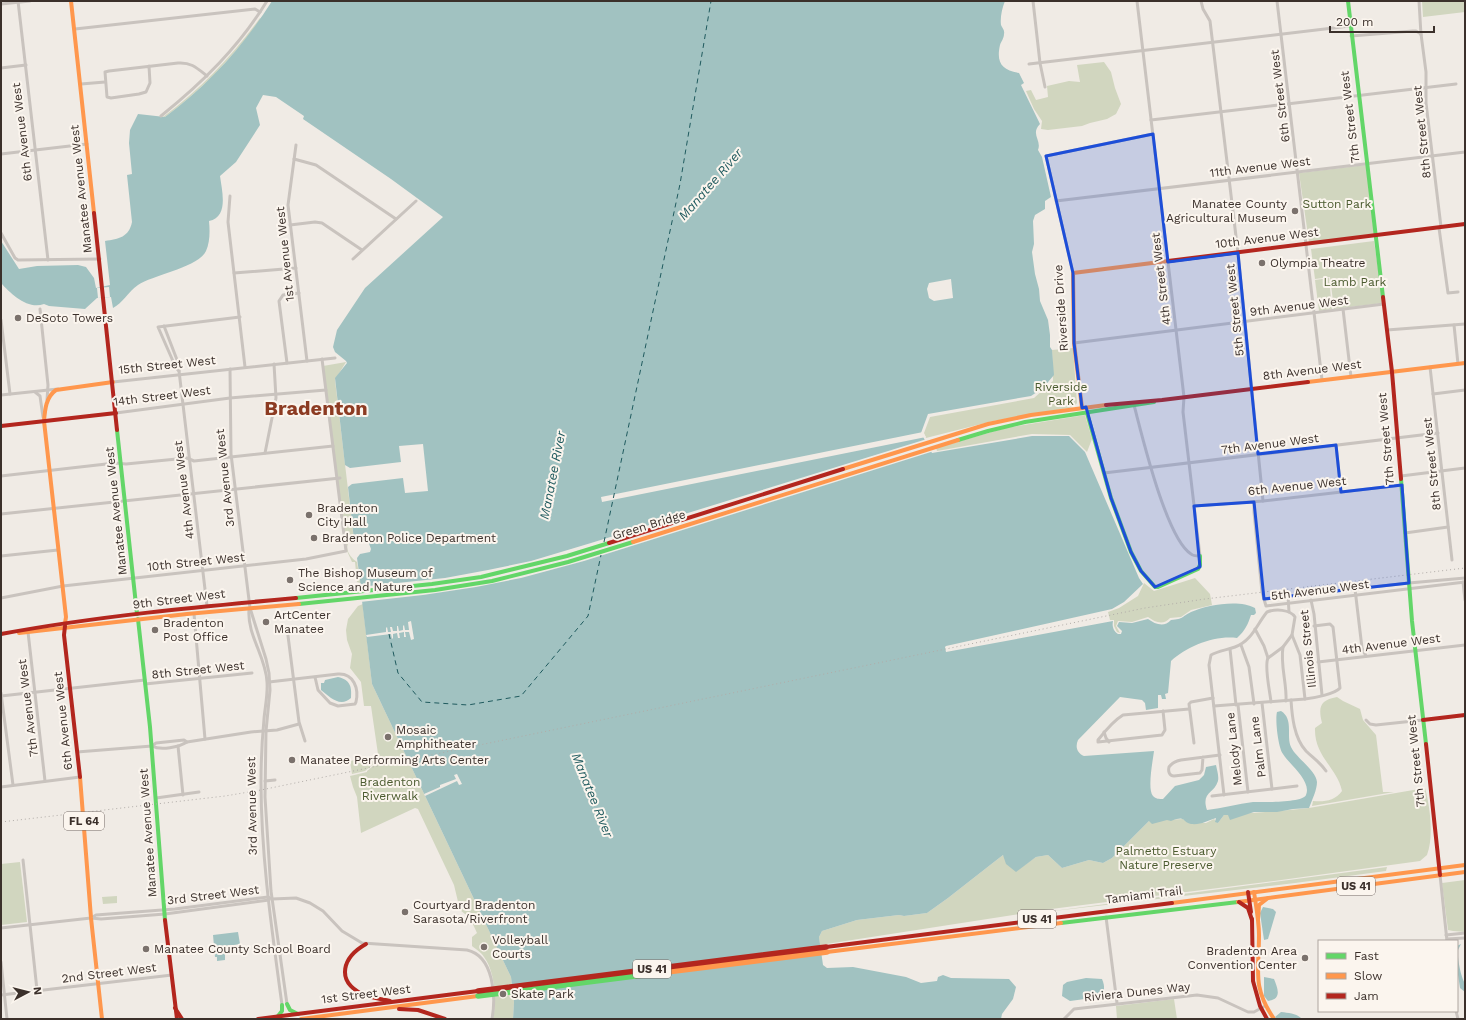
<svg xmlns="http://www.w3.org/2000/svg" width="1466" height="1020" viewBox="0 0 1466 1020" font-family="'Work Sans',sans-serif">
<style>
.green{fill:#d1d6bf}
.water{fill:#a1c2c1}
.pier{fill:#f0ebe5}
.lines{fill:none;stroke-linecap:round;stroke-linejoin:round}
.ferry{stroke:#1f5a5e;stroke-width:1;stroke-dasharray:5 4;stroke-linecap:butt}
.street{stroke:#c9c3be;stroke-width:3}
.fast{stroke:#63d668;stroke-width:4}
.slow{stroke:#ff974d;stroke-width:4}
.jam{stroke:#b3261e;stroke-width:4}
.rail{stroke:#b1aca8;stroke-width:1;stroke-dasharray:1 3;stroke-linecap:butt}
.fast-bridge{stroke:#63d668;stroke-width:5.5}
.slow-bridge{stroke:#ff974d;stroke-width:5.5}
.jam-bridge{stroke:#b3261e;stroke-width:5.5}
.marked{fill:#1d4ed8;fill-opacity:0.2;stroke:#1d4ed8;stroke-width:3;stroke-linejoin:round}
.poi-dot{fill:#7a716c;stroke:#fbf5ee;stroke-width:1.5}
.labels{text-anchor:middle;stroke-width:4;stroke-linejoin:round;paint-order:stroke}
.shield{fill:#fbf5ee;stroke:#756b66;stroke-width:1}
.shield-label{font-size:11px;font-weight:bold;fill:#3b302b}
.street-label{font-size:12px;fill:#3b302b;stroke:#fbf5ee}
.poi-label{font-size:12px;fill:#3b302b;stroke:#fbf5ee;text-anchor:start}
.park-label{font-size:12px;fill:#4a5a2e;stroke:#fbf5ee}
.water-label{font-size:13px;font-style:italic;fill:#1f5a5e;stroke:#fbf5ee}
.town-label{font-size:20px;font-weight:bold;fill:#8c3b22;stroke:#fbf5ee}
</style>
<rect width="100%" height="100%" fill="#f0ebe5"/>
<g class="green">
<path d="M1422 1H1465V12L1423 17Z"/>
<path d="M260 18 261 19C233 57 203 89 165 117H163C201 89 232 56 260 18Z"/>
<path d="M1104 62 1111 72 1115 88 1121 104 1116 114 1107 119 1090 123 1082 126 1048 130 1041 129 1042 121 1034 109 1026 91 1031 90 1036 100 1048 97 1047 86 1069 81 1080 82 1077 65Z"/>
<path d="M1366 165 1374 234 1309 242 1299 173Z"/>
<path d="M1374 241 1383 303 1334 309 1330 277 1315 279 1311 249Z"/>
<path d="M1329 278 1332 309 1319 311 1315 280Z"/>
<path d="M1073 348 1077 403 1074 407 993 421 926 438 924 433 930 417 1034 398 1053 381 1052 350Z"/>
<path d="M346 362 335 380 354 540C353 541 349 543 348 544 345 551 352 559 357 562L360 581 370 582 372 584 374 602 373 604 363 607 372 684 511 977 514 1002 513 1019H493C497 1002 495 971 484 957 481 952 477 950 472 946V937L477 933 470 918 460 910 454 885 418 809 415 808 361 833 357 797 353 787 350 776 367 772V771L379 761 371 706H364L361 682 350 668 352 654 347 640 346 630 348 619 358 606 368 602 367 585 357 582 355 562H352L347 551 323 366Z"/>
<path d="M1085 415 1092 439 1087 452 1070 435 1032 434 937 451 936 448 1006 428Z"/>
<path d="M1195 578 1210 594 1212 605 1191 610 1181 617 1170 618C1163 626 1155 622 1148 617L1132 622 1118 621 1116 626 1120 633 1117 632 1114 626V620H1110L1108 612 1119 608 1138 596 1144 583 1154 591Z"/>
<path d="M1337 697 1343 701 1360 709 1363 720 1376 735 1383 792H1394L1312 806 1313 801C1324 802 1335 801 1342 791 1337 767 1314 757 1315 728L1322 723C1318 707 1320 700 1337 697Z"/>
<path d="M377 756V761L365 771 352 774 350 761Z"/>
<path d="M1425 788C1430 806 1434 837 1427 855L1420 861 1274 881 1051 909 820 945 819 937 822 931 857 920 899 915 904 916 927 913 948 898 1003 855 1016 871 1036 857 1048 855 1062 868 1089 860 1103 863 1112 858 1149 821 1183 819 1189 823H1206L1214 819 1218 823 1224 815C1253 813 1281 811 1309 808Z"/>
<path d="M20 862 27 922 1 925V864Z"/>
<path d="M1387 867 1386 871 1295 883 1045 912Z"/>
<path d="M1465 880V932L1453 931 1448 930 1442 883Z"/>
<path d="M117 896V903L103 904 102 897Z"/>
<path d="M1174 999 1177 1019H1117L1116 1006Z"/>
</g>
<g class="water">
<path d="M272 1H1005C1002 8 1000 18 1001 25 1002 28 1005 30 1004 34 1004 38 1001 42 1000 45 996 63 1002 70 1019 73L1024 83 1021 85 1040 124C1030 134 1042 140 1038 150L1042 157 1051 197 1045 201V209L1035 215 1033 221 1034 244 1032 252 1035 274 1039 289 1040 301 1048 320 1050 335V347L1052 350 1054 375 1043 388 1031 396 928 414 921 433 932 453 1032 436H1069L1085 452 1139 578 1143 584 1124 602 1112 609 946 646 945 647 946 652 1113 621C1112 626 1113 631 1118 634H1121L1122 631 1117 626 1119 622 1132 623 1148 619C1155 624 1164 628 1171 620 1184 619 1181 617 1191 612 1207 605 1239 599 1255 608L1256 613 1254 615H1251C1248 624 1245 631 1237 638 1215 635 1187 646 1171 661L1168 693 1165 694 1166 699H1162L1161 695H1158V708L1146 710 1145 703 1142 700 1120 697 1078 740C1075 747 1077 753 1084 756L1154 751C1153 760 1147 789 1153 796 1156 799 1159 799 1163 799L1175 786 1199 780 1204 775 1206 767 1216 765C1217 770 1219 776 1218 781 1214 794 1201 792 1207 810 1223 808 1238 804 1253 802 1262 802 1303 803 1306 795 1312 781 1289 764 1283 754 1278 747 1275 719 1277 712L1281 711C1294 719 1286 736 1291 747 1296 758 1316 770 1317 782 1317 790 1312 800 1309 808L1293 809 1277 812H1254L1230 820 1228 815H1224L1218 823 1215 822 1216 818C1207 821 1201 825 1191 824 1181 822 1187 815 1171 821L1167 820 1152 824 1149 821 1112 858 1103 863 1089 860 1062 868 1048 855 1036 857 1016 872 1006 864 1003 855 948 898 927 913 904 916 899 915 857 920 822 931 819 937 823 965 827 968 853 967 906 977 921 983 937 981 938 977 943 975 951 978 1009 979 1016 987 1013 999 1002 1014 1001 1019H513L514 1002 511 977 372 684 362 601 367 600 365 588 361 587 357 558 360 554 370 552 371 549 368 541 358 543 354 540 348 487 352 484 403 478 405 493 428 491 423 444 399 446 401 462 350 468 345 465 335 378 347 363 346 361 335 352 333 347 337 330 365 288 443 217 391 179 303 119 304 116 276 97 263 95 256 108 260 125 236 162 220 176C222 191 229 217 209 221 210 231 210 242 206 251 199 267 153 275 138 285 128 292 123 303 113 308L111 297 97 298 85 309 49 306 44 304C28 310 11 294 1 283V241L19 269 37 266 78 265 86 267 94 278 96 288 110 285 105 241C119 239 129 237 132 222L127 175 132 174 129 143 130 130 138 114 165 117C208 85 243 47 272 1Z"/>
<path d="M338 677C350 680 352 686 351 698 340 708 330 697 321 690V683H324L325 680Z"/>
<path d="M1263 907 1273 909 1276 912 1268 939 1264 940 1260 913Z"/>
<path d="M238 932 240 944 228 946 225 949V960L217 961V957H215L213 935Z"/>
<path d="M1461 944C1460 946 1459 948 1458 950 1457 957 1461 978 1465 983V992L1460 988 1457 968V946Z"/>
<path d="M1264 977 1274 979C1278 989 1282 999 1268 1001L1264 996Z"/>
<path d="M1086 978 1102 979C1105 986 1105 992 1100 997L1070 1001 1062 996 1063 985 1067 982Z"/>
<path d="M1281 1012C1289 1013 1296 1013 1302 1019H1277L1275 1017Z"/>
</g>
<g class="pier">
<path d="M951 279 953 298 934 301 929 298 927 289 929 283Z"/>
<path d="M109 287 110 297 98 298 97 288Z"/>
<path d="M923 432 926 437 602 502 601 497Z"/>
<path d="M927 439 934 451 584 561 521 578 476 587 423 595 360 602 361 600 365 599 364 589 359 587 445 578 488 570 531 561 591 543Z"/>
<path d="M411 621 414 639 411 640 409 632H405L406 637H404V632L399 633 400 638H398L397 633 393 634V638L392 639 391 634 367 637 366 635 386 632V628L387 627 388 632H391L390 627H392L393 631H397V626H398L399 631 403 630V626L404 625 405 630H409L408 622Z"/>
<path d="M457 774 462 784 459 785 457 781 425 796 424 794 440 787V785L456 779 454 775Z"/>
</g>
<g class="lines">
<g class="ferry">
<path d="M604 542 680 184 711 1"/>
<path d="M389 634 398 673 422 702 468 705 521 696 588 616 601 555"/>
</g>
<g class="street">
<path d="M18 1 48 260"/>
<path d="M1033 1 1040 63 1045 87"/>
<path d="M1201 1 1203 9 1210 21 1238 253 1263 501"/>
<path d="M1277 1 1322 380"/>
<path d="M1419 1 1421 35"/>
<path d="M1 4 30 1"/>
<path d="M75 29 255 9 260 12"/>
<path d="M1351 36 1413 31H1416L1421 34 1426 72V103L1441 227"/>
<path d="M1029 64 1350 26"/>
<path d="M149 66 150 83 146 92 139 94 111 98 107 97 105 72 109 71 178 63C191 62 197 68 207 76"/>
<path d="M1 68 26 65"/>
<path d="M81 84 105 82"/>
<path d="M161 116C203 82 239 47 267 1"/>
<path d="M1151 120 1456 84"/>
<path d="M296 145 288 205 307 361"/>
<path d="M1 154 87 144"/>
<path d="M294 159 316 165 396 219"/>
<path d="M230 196 228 222 245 367"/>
<path d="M1056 201 1465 152"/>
<path d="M290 225 315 222 322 223 362 250"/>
<path d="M1439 228 1448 293 1458 292"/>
<path d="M1 233 15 258 18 260 100 259"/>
<path d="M353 259 416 201"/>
<path d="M234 273 296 268"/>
<path d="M1073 273 1046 156 1153 134"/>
<path d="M40 309 48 385 47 400"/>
<path d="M1343 309 1351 377"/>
<path d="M1 320 10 394"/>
<path d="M1454 325 1458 364"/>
<path d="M164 326 179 365V371L207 606"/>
<path d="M1387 330 1465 324"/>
<path d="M1074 343 1384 304"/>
<path d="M287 363 279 301 283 295 299 293"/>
<path d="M1430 367 1452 560"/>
<path d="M230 369 231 454 250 608 266 659 269 673 270 690 266 731 265 797 271 891 287 1004"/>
<path d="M179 371 176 368 158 327 240 317"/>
<path d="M113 382 335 358"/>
<path d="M35 392 40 396 43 417"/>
<path d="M1433 394 1465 390"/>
<path d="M1 395 58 389"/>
<path d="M1134 405C1142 435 1166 538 1191 554 1193 556 1196 556 1200 556L1183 412 1184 397 1137 1"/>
<path d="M116 413 230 398 326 390"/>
<path d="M1336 445 1341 492"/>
<path d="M265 453 276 398 274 364"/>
<path d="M1104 473 1438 433"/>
<path d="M1 476 115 463 126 464 187 458 194 461 333 446"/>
<path d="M1401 476 1465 468"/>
<path d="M1254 502V512L1262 592 1266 606 1465 582"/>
<path d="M1194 506 1263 501 1402 485"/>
<path d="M1 514 340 478"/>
<path d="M1405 533 1448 527"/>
<path d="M1 556 58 550"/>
<path d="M1463 582 1465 600"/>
<path d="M1355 589 1362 648 1366 656"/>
<path d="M1288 596 1289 612"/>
<path d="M1 598 63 586 306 559 346 551 322 359"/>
<path d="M1264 599 1409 583 1465 578"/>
<path d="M1311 600 1314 614 1322 695"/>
<path d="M249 610C247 635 266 657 267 682 268 694 265 707 264 719 262 740 261 761 261 782 261 857 272 931 282 1005"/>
<path d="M194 614 205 739"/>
<path d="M287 628 299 722 305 741"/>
<path d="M1255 629 1264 646 1268 658C1264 666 1270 692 1271 702"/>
<path d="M28 632 45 781"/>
<path d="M1241 645 1249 667 1254 704"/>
<path d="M1283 647C1280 665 1287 683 1286 701"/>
<path d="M1230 649 1236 705"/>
<path d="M1268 658 1283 647 1292 635"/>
<path d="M1318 662 1465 645"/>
<path d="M269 682 338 674C354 673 359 689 356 702L355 704 338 706 330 703 318 690 315 677"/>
<path d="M145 684 252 673"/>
<path d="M1 693 13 785"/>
<path d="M1 696 145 680"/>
<path d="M1291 700C1292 716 1294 738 1306 751 1313 758 1320 762 1326 771"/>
<path d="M1262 703 1272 789"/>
<path d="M1238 705 1248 792"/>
<path d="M1214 706 1305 699C1314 698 1335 694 1340 688L1333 627 1330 624 1314 626"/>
<path d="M1163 711 1165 730 1162 735 1098 742V740C1105 731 1113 721 1123 715L1189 709"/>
<path d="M1366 720 1370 724 1376 725 1423 720"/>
<path d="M1104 732 1106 738 1109 742"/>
<path d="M1194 743 1189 704 1191 702 1213 698"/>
<path d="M152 746C161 751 179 747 187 742"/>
<path d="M178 746 183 795"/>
<path d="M77 752 152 746 156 743 184 740 187 742 251 732 277 730 299 724"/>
<path d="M1203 757 1202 770 1200 773 1174 776C1169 776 1168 771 1169 767 1172 763 1176 761 1181 760L1220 755"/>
<path d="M265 781 275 780"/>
<path d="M1 787 80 777"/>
<path d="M1224 795 1209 665 1211 655C1218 651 1227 650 1235 647 1252 641 1257 624 1267 612 1275 609 1290 609 1295 617L1292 635 1300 655 1305 699"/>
<path d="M1212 796 1297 786"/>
<path d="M156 798 199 792"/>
<path d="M23 860 37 990"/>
<path d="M1440 875 1447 941"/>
<path d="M1106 917 1117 1003"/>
<path d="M91 918 96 915 175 909 268 897 272 899 296 898 310 903 323 911 342 931 362 943 467 950C494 956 496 997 492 1019"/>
<path d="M1 928 91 918 101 919 165 914 269 900"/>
<path d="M1446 935 1465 933"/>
<path d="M1447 939 1465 938"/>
<path d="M1 962 7 1019"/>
<path d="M1 995 172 975"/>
<path d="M1456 1011 1458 1019"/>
<path d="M1064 1019 1074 1009 1197 995 1218 998 1248 1012H1254L1265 1006"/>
</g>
<g class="fast">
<path d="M1348 1 1383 297"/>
<path d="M1087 413 1111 498 1131 552 1141 571 1155 587H1158L1198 569 1200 565V556"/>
<path d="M117 430 137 614"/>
<path d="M958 440 988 431 1025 422 1154 402"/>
<path d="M1401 479 1412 621 1426 744"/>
<path d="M296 598 432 584 481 577 567 556 609 543"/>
<path d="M299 604 435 590 492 581 568 562 633 542"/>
<path d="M138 619 150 727 165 920"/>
<path d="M1061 923 1238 902"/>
<path d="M287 1004 290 1010 298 1014"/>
<path d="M278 1016 282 1011V1005"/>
</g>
<g class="slow">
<path d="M71 1 94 213"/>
<path d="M1308 382 1465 363"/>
<path d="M1082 408 1074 343 1073 273 1168 261"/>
<path d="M843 469 988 424 1031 415 1106 405"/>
<path d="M633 542 958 440"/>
<path d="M65 623 66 617 44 421C45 409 46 397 56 390L113 382"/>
<path d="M19 633 187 614 299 604"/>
<path d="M80 777 91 918 102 1019"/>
<path d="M1254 892C1256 906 1259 921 1259 935 1259 971 1252 987 1274 1019"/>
<path d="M1238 902 1465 872"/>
<path d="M1172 903 1465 865"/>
<path d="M1258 919 1259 905 1268 898"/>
<path d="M827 952 1061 923"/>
<path d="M301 1019 478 996"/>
</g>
<g class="jam">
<path d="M94 213 117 430"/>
<path d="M1168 261 1465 224"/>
<path d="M1383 297 1392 372 1401 479"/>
<path d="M1106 405 1162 400 1308 382"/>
<path d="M1 426 116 413"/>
<path d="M609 543 843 469"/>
<path d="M65 626 64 635 80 777"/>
<path d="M1 634C98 616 197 607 296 598"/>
<path d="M1423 720 1465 715"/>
<path d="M1426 744 1440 875"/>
<path d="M1248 892 1251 912"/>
<path d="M1239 902 1248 908 1252 920"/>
<path d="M1252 919 1253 981 1260 1006 1267 1019"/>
<path d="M165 920 177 1019"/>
<path d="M366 944C343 957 335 980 362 994 371 998 381 999 390 1001"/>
<path d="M826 947 1172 903"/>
<path d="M175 1008 182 1019"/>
<path d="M399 1009 418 1010 445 1019"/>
<path d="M258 1019 478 991"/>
</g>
<path class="rail" d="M1 822 225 796 261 790 1145 608 1205 599 1465 568"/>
<path class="fast-bridge" d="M478 996 651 974"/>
<path class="slow-bridge" d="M651 974 827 952"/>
<path class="jam-bridge" d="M478 991 826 947"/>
</g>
<path class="marked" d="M1153 134 1168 262 1238 253 1258 454 1336 445 1341 492 1402 485 1409 583 1264 599 1254 502 1194 506 1200 567 1155 587 1141 571 1131 552 1111 498 1086 407 1082 408 1074 343 1073 273 1046 156Z"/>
<g class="poi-dot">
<circle cx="1295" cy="211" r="4"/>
<circle cx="1262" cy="263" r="4"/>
<circle cx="18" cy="318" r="4"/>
<circle cx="309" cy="515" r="4"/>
<circle cx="314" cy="538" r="4"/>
<circle cx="290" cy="580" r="4"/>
<circle cx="266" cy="622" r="4"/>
<circle cx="155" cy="630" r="4"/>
<circle cx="388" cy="737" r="4"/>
<circle cx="292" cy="760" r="4"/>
<circle cx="405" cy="912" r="4"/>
<circle cx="484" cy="947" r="4"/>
<circle cx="146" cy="949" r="4"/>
<circle cx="1305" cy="958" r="4"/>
<circle cx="503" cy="994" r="4"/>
</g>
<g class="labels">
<g class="shield">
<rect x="64" y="812" width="40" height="18" rx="3"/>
<rect x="1337" y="877" width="38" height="18" rx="3"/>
<rect x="1018" y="910" width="38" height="18" rx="3"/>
<rect x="633" y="960" width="38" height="18" rx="3"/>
</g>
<g class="shield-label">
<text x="84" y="825">FL 64</text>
<text x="1356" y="890">US 41</text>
<text x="1037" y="923">US 41</text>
<text x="652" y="973">US 41</text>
</g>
<g class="street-label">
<text transform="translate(1280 96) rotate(-97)" y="4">6th Street West</text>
<text transform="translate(1350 117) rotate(-97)" y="4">7th Street West</text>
<text transform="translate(22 132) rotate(-97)" y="4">6th Avenue West</text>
<text transform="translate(1422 132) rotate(-96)" y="4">8th Street West</text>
<text transform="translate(1260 167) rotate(-7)" y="4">11th Avenue West</text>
<text transform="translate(81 189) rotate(-96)" y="4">Manatee Avenue West</text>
<text transform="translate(1267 238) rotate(-7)" y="4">10th Avenue West</text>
<text transform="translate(285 254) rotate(-96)" y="4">1st Avenue West</text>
<text transform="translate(1161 279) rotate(-97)" y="4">4th Street West</text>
<text transform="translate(1299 306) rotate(-7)" y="4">9th Avenue West</text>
<text transform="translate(1061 308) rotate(-94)" y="4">Riverside Drive</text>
<text transform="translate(1235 310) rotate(-96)" y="4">5th Street West</text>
<text transform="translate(167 365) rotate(-6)" y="4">15th Street West</text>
<text transform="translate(1312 370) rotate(-7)" y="4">8th Avenue West</text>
<text transform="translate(162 396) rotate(-7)" y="4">14th Street West</text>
<text transform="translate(1386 439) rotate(-95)" y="4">7th Street West</text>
<text transform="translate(1270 444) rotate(-7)" y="4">7th Avenue West</text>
<text transform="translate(1432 464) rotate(-96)" y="4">8th Street West</text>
<text transform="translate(225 478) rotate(-96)" y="4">3rd Avenue West</text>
<text transform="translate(1297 486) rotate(-6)" y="4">6th Avenue West</text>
<text transform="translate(184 490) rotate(-97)" y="4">4th Avenue West</text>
<text transform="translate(116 511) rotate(-96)" y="4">Manatee Avenue West</text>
<text transform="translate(649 525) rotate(-17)" y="4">Green Bridge</text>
<text transform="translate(196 562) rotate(-6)" y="4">10th Street West</text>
<text transform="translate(1320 590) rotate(-7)" y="4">5th Avenue West</text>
<text transform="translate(179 599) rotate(-7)" y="4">9th Street West</text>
<text transform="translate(1391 644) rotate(-7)" y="4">4th Avenue West</text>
<text transform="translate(1308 649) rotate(-96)" y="4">Illinois Street</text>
<text transform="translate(198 670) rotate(-6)" y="4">8th Street West</text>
<text transform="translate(28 708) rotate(-97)" y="4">7th Avenue West</text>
<text transform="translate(63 721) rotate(-96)" y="4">6th Avenue West</text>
<text transform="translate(1258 747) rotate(-97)" y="4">Palm Lane</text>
<text transform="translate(1234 749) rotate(-96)" y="4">Melody Lane</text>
<text transform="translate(1416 761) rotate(-96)" y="4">7th Street West</text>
<text transform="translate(252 806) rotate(-91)" y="4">3rd Avenue West</text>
<text transform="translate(148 833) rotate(-94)" y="4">Manatee Avenue West</text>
<text transform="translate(213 895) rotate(-7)" y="4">3rd Street West</text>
<text transform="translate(1144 895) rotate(-7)" y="4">Tamiami Trail</text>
<text transform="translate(109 973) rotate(-7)" y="4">2nd Street West</text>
<text transform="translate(1137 992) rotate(-6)" y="4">Riviera Dunes Way</text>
<text transform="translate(366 994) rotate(-7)" y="4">1st Street West</text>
</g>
<g class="poi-label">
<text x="1287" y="208" text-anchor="end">Manatee County<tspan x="1287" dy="14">Agricultural Museum</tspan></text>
<text x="1270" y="267">Olympia Theatre</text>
<text x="26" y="322">DeSoto Towers</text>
<text x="317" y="512">Bradenton<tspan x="317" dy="14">City Hall</tspan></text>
<text x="322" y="542">Bradenton Police Department</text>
<text x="298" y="577">The Bishop Museum of<tspan x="298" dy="14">Science and Nature</tspan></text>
<text x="274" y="619">ArtCenter<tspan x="274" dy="14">Manatee</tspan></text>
<text x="163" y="627">Bradenton<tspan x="163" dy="14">Post Office</tspan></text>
<text x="396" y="734">Mosaic<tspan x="396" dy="14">Amphitheater</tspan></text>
<text x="300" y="764">Manatee Performing Arts Center</text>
<text x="413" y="909">Courtyard Bradenton<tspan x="413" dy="14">Sarasota/Riverfront</tspan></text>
<text x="492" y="944">Volleyball<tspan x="492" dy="14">Courts</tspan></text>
<text x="154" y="953">Manatee County School Board</text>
<text x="1297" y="955" text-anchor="end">Bradenton Area<tspan x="1297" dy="14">Convention Center</tspan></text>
<text x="511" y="998">Skate Park</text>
</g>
<g class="park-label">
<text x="1337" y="208">Sutton Park</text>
<text x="1355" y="286">Lamb Park</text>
<text x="1061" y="391">Riverside<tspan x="1061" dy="14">Park</tspan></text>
<text x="390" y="786">Bradenton<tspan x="390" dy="14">Riverwalk</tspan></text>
<text x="1166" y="855">Palmetto Estuary<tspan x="1166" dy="14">Nature Preserve</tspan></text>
</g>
<g class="water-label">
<text transform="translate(710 184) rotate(-49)" y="5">Manatee River</text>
<text transform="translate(552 475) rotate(-79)" y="5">Manatee River</text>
<text transform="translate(593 795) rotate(68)" y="5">Manatee River</text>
</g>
<g class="town-label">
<text x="316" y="415">Bradenton</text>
</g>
</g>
<rect width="1466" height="1020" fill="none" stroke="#3b302b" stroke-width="4"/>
<rect x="1318" y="940" width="140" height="72" fill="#fbf5ee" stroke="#aea6a0"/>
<rect x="1326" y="953" width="20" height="6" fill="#63d668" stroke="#aea6a0"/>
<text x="1354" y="960" font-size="12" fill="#3b302b">Fast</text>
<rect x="1326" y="973" width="20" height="6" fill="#ff974d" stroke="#aea6a0"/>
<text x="1354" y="980" font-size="12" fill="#3b302b">Slow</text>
<rect x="1326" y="993" width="20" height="6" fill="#b3261e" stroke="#aea6a0"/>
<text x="1354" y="1000" font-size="12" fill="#3b302b">Jam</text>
<g transform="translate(28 992) rotate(83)" stroke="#fbf5ee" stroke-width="3" paint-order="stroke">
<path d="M0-3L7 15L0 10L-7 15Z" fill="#3b302b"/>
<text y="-6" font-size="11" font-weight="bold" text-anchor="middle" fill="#3b302b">N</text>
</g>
<path d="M1330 26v6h104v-6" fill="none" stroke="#3b302b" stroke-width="2"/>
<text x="1336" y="26" font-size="12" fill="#3b302b" stroke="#fbf5ee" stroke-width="3" paint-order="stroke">200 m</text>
</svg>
